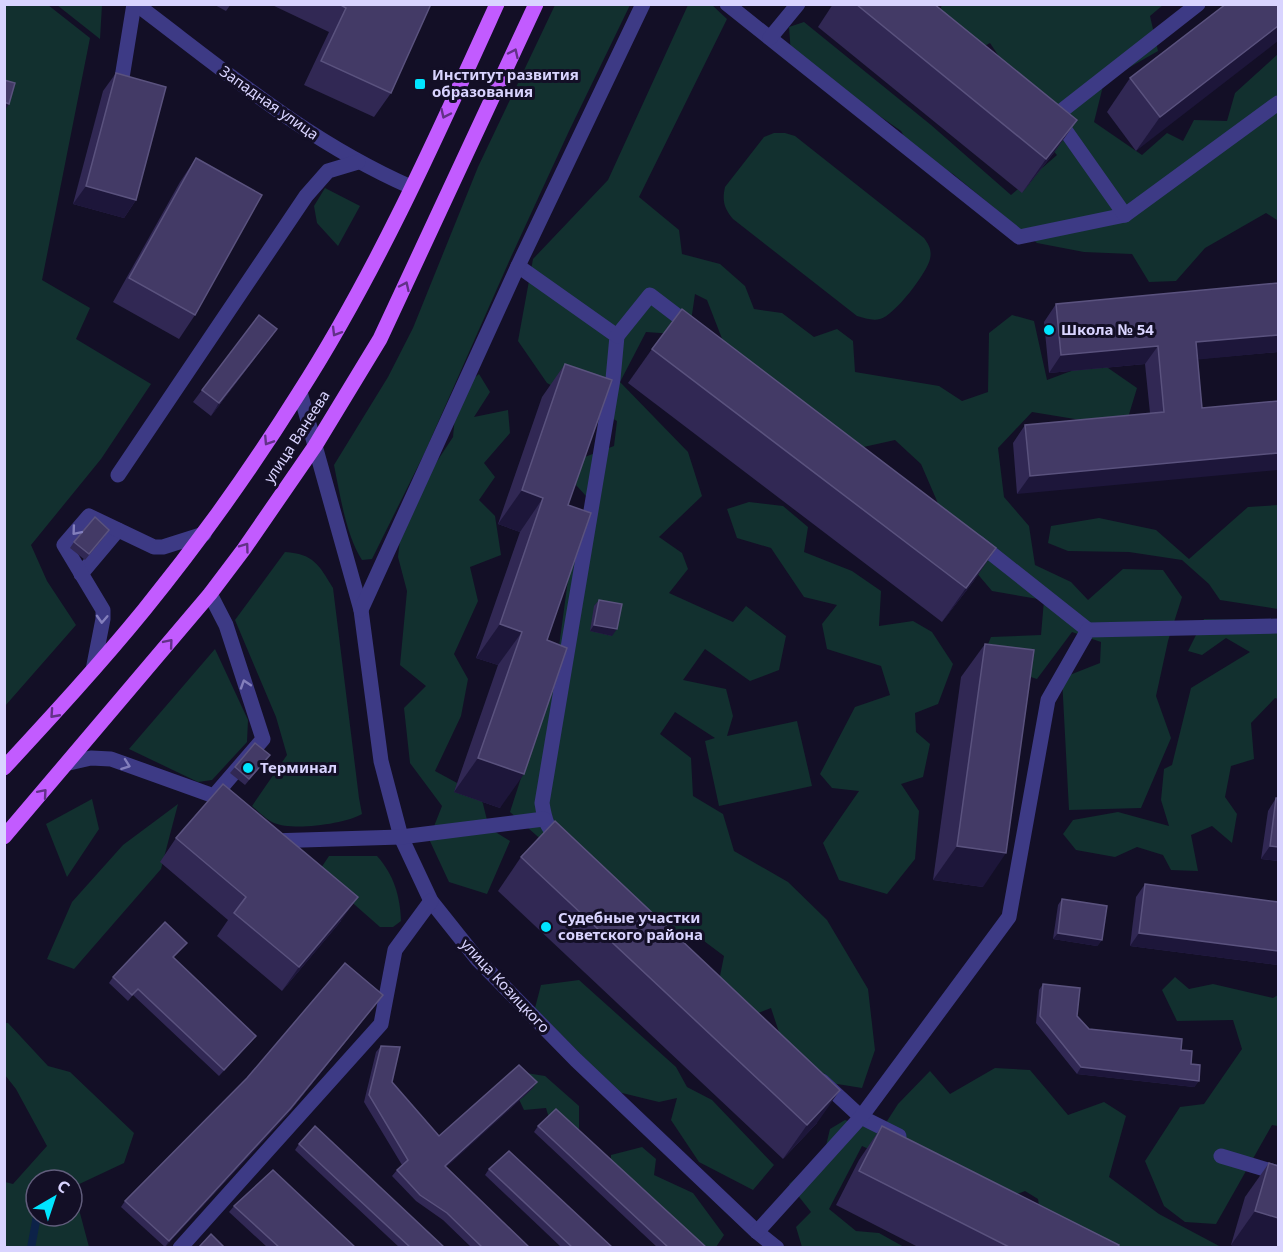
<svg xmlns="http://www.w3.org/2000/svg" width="1283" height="1252" viewBox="0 0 1283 1252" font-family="'Noto Sans',sans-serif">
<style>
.green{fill:#12302f;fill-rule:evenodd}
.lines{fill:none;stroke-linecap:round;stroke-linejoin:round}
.stream{stroke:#0c2248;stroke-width:8}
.minor{stroke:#3d3a85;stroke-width:15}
.major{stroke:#c25bff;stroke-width:15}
.wall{fill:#312854}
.shaded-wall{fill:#1d163a}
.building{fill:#433a66;stroke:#5a527e;stroke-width:1.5}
.oneway{stroke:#623188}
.oneway2{stroke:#837fbc}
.poi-dot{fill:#00e5ff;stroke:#130f26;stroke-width:2}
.labels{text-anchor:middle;stroke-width:6;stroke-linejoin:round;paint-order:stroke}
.poi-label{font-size:15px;font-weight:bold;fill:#d9d4ff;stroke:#130f26;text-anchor:start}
.street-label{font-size:15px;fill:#d9d4ff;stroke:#130f26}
</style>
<rect width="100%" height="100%" fill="#130f26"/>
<g class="green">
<path d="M5 5H48L90 38 42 280 90 308 76 339 151 384 101 459 31 545 47 581 76 625 5 706Z"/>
<path d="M57 5H102L100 39Z"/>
<path d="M555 5H630L569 131 511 257 425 452 372 559 362 560C346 535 340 495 334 465L388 377 413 328 478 167Z"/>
<path d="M688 5H712L727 19 639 197 679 230 682 254 720 264 745 286 754 309 782 313 814 337 837 329 853 341 855 372 939 386 962 401 988 392 989 333 1012 315 1034 321 1047 380 1098 361 1137 388 1127 421 1093 422 1032 412 998 448 1004 497 1029 526 1035 565 1071 582 1088 600 1123 569 1163 570 1182 597 1168 641 1156 696 1171 738 1141 808 1069 810 1062 678 1100 663 1101 642 1072 632 1037 679 981 661 991 637 1041 635 1044 600 992 591 959 552 921 464 895 440 841 452 733 367 707 300 695 294 689 335 646 332 620 382 688 452 702 496 659 537 682 553 688 569 669 593 733 622 746 606 786 636 779 670 750 681 705 649 683 680 726 689 733 716 727 736 797 721 812 786 719 806 705 741 715 738 675 712 660 734 691 758 693 796 723 814 734 851 788 882 827 920 868 989 875 1050 862 1088 794 1077 771 1008 738 1021 716 996 724 956 704 941 633 921 510 812 556 669 569 572 596 507 576 485 582 458 614 446 617 421 547 383 518 341 533 259 608 180Z"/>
<path d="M942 5H1163L1150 16 1158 51 1104 82 1094 122 1142 155 1167 133 1183 141 1194 120 1227 121 1235 93 1278 54V233L1277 220 1266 213 1205 248 1176 281 1149 282 1132 254 1084 252 1037 243 953 174 914 153 901 131 791 54 789 27 804 22 931 125 1011 195 1057 155 987 79 1010 73 990 43 970 54 933 25Z"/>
<path d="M774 133H785L795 136 924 238C929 245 932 250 930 259 927 273 894 316 880 319 872 321 865 318 857 316L733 219C724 208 722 201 725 187L764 137Z"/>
<path d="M325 188 360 206 338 246 317 223 314 206Z"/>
<path d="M479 374 490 392 474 417 508 410 510 433 484 463 495 477 479 500 495 516 501 555 470 567 478 601 454 654 468 679 461 716 435 771 481 796 489 828 510 841 487 894 449 882 429 839 442 806 410 763 404 708 426 686 400 665 407 591 398 557 403 513 453 437 457 393Z"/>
<path d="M749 502 783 506 808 527 804 552 852 571 881 591 879 626 913 621 932 632 953 664 938 704 915 713 916 732 930 744 923 777 901 784 919 811 915 859 887 894 839 880 823 843 859 791 832 788 820 774 855 707 890 695 881 666 827 649 822 624 837 605 804 597 771 548 737 538 727 509Z"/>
<path d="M1278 505V609L1220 600 1209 584 1182 560 1129 552 1068 551 1048 543 1051 526 1099 518 1156 530 1189 559 1248 507Z"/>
<path d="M285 552C314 554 319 565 333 588L359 798 362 814C345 824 293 831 274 823 267 820 258 811 252 806L287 755 276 717 235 620Z"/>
<path d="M1204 619 1278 620V699L1275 698 1251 723 1254 759 1231 766 1225 797 1237 814 1232 843 1212 826 1191 835 1198 871 1171 870 1163 855 1137 847 1115 857 1076 850 1063 834 1073 820 1118 812 1169 826 1161 800 1164 769 1172 765 1191 688 1250 652 1226 638 1202 655 1188 651Z"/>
<path d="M215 649 248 720 247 742 212 780 198 782 129 749Z"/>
<path d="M92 799 99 829 67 877 46 824Z"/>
<path d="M178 804 161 869 74 969 47 959 72 902 123 845Z"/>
<path d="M329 856H377C394 875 400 896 401 921L393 927H380L330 883 321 868Z"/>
<path d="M1175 977 1189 989 1213 984 1273 998 1278 995V1126L1272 1125 1216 1224 1185 1222 1164 1206 1145 1161 1180 1107 1204 1104 1242 1049 1233 1020 1177 1021 1162 990Z"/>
<path d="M579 980 676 1067 687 1087 712 1100 774 1165 753 1190 699 1162 671 1120 677 1098 659 1102 618 1092 535 1008 541 985Z"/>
<path d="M5 1023H8L48 1066 70 1072 134 1133 124 1163 73 1187 89 1247H5V1182L13 1184 47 1146 16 1089 5 1075ZM36 1180H72V1216H36Z"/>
<path d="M995 1068 1030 1070 1068 1115 1104 1102 1126 1116 1109 1177 1159 1214 1221 1247H1064L1044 1238 1038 1199 1025 1191 990 1205 862 1146 829 1209 856 1231 879 1233 904 1247H802L796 1227 811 1212 789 1184 824 1154 830 1129 845 1120 880 1132 898 1104 930 1071 950 1094Z"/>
<path d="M526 1073 545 1076 579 1106V1133L552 1128 546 1108 524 1110 516 1093Z"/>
<path d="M642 1147 656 1159 654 1175 693 1193 724 1235 716 1247H679L611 1188V1155Z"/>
</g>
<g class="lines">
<path class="stream" d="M31 1248 37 1216"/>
<g class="minor">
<path d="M136 4C225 71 308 142 411 187"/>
<path d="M727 4 1019 237 1125 215 1278 103"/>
<path d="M770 38 798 4"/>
<path d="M120 90 134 4"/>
<path d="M1055 116 1198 4"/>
<path d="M1056 117 1125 215"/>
<path d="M518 266 617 336 613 379 542 803C545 822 547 828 561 841"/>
<path d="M617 336 650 295 692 327"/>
<path d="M300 392 361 610 381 761 401 837 431 901 478 960 576 1060 757 1232 777 1248"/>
<path d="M118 475 306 196 328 171 358 162"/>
<path d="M977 542 1088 630"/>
<path d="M81 574 118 530"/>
<path d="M361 610 518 266 643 4"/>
<path d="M93 670 103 619V610L64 545 89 516 154 547H163L204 534"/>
<path d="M69 763 91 758 111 759 214 796 263 739 226 625 210 594"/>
<path d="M270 841 401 837 544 819"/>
<path d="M822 1081 861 1117 899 1136"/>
<path d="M1221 1156 1278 1173"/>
<path d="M757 1232 861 1117 1009 917 1048 700 1088 630 1278 626"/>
<path d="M180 1248 381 1024 395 950 431 901"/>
</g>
<g class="major">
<path d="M4 768C52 716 100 664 144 610 200 541 252 468 299 393 376 273 438 134 497 4"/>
<path d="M4 837 210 594 244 549 315 446 380 339 536 4"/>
</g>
</g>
<g class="wall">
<path d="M213 4H231L226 11Z"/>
<path d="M270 4H431L391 93 374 117 304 85 329 32Z"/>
<path d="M833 4H934L1077 120 1053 154 1022 193 818 27Z"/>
<path d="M1278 4 1136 151 1107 112 1130 78Z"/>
<path d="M116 73 136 200 124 218 73 204 103 91Z"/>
<path d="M196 158 195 315 179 339 113 302 180 182Z"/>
<path d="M1278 283V352L1198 359 1202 408 1017 494 1013 443 1025 425 1150 413 1145 364 1049 373 1044 322 1056 304Z"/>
<path d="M277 329 211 416 193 402 202 390Z"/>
<path d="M652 349 996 548 973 582 942 622 628 383Z"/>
<path d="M565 364 568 505 547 640 500 808 454 792 498 665 476 658 520 532 498 524 542 397Z"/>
<path d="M105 536 85 560 70 548 74 542Z"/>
<path d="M599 600 612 636 590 631 594 606Z"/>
<path d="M985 644 983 887 933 880 961 677Z"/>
<path d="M265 761 245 785 230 773 235 767Z"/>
<path d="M1276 798 1278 861 1261 859 1268 811Z"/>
<path d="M176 838 341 921 282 991 217 936 228 920 160 862Z"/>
<path d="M521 857 817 1123 783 1159 498 891Z"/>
<path d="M1145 884 1278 902V965L1130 946 1136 897Z"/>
<path d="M1062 899 1102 940 1097 946 1053 939 1058 905Z"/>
<path d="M187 943 173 958 256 1036 251 1042 219 1076 133 995 128 1001 109 983 113 977Z"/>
<path d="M1043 984 1089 1029 1181 1050 1191 1064 1199 1081 1194 1087 1077 1074 1036 1023 1039 990Z"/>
<path d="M383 995 287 1115 165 1247 121 1207 125 1201Z"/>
<path d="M381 1046 392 1082 439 1136 533 1088 446 1167 530 1248H472L443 1220 416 1201 392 1176 397 1170 402 1165 364 1102 376 1052Z"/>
<path d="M538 1126 707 1248H658L534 1132Z"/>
<path d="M882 1126 1117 1248H920L836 1205 859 1160Z"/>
<path d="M299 1144 445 1248H400L295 1150Z"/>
<path d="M1269 1163 1278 1248H1240L1231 1245 1245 1197Z"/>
<path d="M489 1169 613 1248H562L485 1175Z"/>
<path d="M234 1206 356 1248H268L229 1212Z"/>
</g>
<g class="shaded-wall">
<path d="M1278 26V41L1136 151 1160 117Z"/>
<path d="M4 102 9 104 5 110H4Z"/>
<path d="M1077 120 1053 154 1022 193 1046 159Z"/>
<path d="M86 186 136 200 124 218 73 204Z"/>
<path d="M277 329 268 341 211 416 219 403Z"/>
<path d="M1278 335V352L1183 361 1196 342Z"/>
<path d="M1158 346 1145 364 1049 373 1061 355Z"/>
<path d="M1278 453V470L1017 494 1030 476Z"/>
<path d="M522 490 543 498 520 532 498 524Z"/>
<path d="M996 548 973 582 942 622 966 588Z"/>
<path d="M500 624 522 632 498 665 476 658Z"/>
<path d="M594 625 617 629 612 636 590 631Z"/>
<path d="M478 758 524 774 500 808 454 792Z"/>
<path d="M957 846 1006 853 983 887 933 880Z"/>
<path d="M1270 846 1278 847V861L1261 859Z"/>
<path d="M358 897 341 921 282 991 299 967Z"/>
<path d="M1058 933 1102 940 1097 946 1053 939Z"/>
<path d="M1139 933 1278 951V965L1130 946Z"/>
<path d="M383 995 287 1115 165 1247 169 1241Z"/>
<path d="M1081 1067 1199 1081 1194 1087 1077 1074Z"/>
<path d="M537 1082 533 1088 441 1172 445 1166Z"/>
<path d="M840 1090 817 1123 783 1159 807 1125Z"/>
<path d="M1255 1211 1278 1218V1248H1240L1231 1245Z"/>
</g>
<g class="building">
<path d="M339 4H431L391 93 321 61 346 8Z"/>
<path d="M856 4H934L1077 120 1046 159Z"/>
<path d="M1226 4H1278V26L1160 117 1130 78Z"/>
<path d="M116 73 166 87 136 200 86 186Z"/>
<path d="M4 80 15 83 9 104 4 102Z"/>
<path d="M196 158 262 195 195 315 129 278Z"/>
<path d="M1278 283V335L1196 342 1202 408 1278 401V453L1030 476 1025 425 1164 412 1158 346 1061 355 1056 304Z"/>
<path d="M682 309 996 548 966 588 652 349Z"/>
<path d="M259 315 277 329 219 403 202 390Z"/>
<path d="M565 364 612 380 568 505 591 513 547 640 567 648 524 774 478 758 522 632 500 624 543 498 522 490Z"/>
<path d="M95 517 109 530 89 554 74 542Z"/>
<path d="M599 600 622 604 617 629 594 625Z"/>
<path d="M985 644 1034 650 1006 853 957 846Z"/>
<path d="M255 743 270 755 249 779 235 767Z"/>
<path d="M223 784 358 897 299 967 234 913 246 897 176 838Z"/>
<path d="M1276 798H1278V847L1270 846Z"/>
<path d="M555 821 840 1090 807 1125 521 857Z"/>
<path d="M1145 884 1278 902V951L1139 933Z"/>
<path d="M1062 899 1107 906 1102 940 1058 933Z"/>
<path d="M165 922 187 943 173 957 256 1036 224 1070 138 989 132 995 113 977Z"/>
<path d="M345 963 383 995 291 1108 169 1241 125 1201 247 1078Z"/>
<path d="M1043 984 1080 988 1077 1016 1089 1029 1182 1039 1181 1050 1192 1051 1191 1064 1200 1065 1199 1081 1081 1067 1040 1016Z"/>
<path d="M381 1046 400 1047 392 1082 439 1136 519 1065 537 1082 445 1166 530 1248H483L447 1213 420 1195 397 1170 408 1160 369 1095Z"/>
<path d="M556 1109 707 1248H669L538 1126Z"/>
<path d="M315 1126 445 1248H411L299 1144Z"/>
<path d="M882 1126 1119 1245 1117 1248H1011L859 1171Z"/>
<path d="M509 1151 613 1248H573L489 1169Z"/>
<path d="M1269 1163 1278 1166V1218L1255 1211Z"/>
<path d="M273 1170 356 1248H280L234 1206Z"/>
<path d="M211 1234 225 1248H198Z"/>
</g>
<defs><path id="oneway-chevron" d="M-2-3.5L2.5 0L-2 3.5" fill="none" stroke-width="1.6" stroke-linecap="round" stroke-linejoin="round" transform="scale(1.5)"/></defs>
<g class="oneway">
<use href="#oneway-chevron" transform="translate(514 53) rotate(-65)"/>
<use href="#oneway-chevron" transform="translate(445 114) rotate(115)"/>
<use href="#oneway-chevron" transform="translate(405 286) rotate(-65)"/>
<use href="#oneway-chevron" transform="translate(336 332) rotate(121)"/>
<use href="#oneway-chevron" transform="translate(268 441) rotate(123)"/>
<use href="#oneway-chevron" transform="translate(245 547) rotate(-54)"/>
<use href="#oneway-chevron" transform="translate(169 643) rotate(-50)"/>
<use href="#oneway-chevron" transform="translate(54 714) rotate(132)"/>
<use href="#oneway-chevron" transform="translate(43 793) rotate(-49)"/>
</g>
<g class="oneway2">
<use href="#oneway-chevron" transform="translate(76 531) rotate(130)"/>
<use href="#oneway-chevron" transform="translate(102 619) rotate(93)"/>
<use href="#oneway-chevron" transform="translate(245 684) rotate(-108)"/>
<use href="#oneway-chevron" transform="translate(126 765) rotate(20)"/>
</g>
<g class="poi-dot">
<rect x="414" y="78" width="12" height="12" rx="3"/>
<circle cx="1049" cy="330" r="6"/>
<circle cx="248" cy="768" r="6"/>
<circle cx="546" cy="927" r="6"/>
</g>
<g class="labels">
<g class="poi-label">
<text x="432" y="80">Институт развития<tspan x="432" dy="17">образования</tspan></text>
<text x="1061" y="335">Школа № 54</text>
<text x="260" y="773">Терминал</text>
<text x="558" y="923">Судебные участки<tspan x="558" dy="17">советского района</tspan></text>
</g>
<g class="street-label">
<text transform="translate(269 103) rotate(35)" y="5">Западная улица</text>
<text transform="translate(297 437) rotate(-57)" y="5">улица Ванеева</text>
<text transform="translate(505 986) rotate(47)" y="5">улица Козицкого</text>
</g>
</g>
<rect width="1283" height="1252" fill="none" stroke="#d9d4ff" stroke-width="12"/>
<g transform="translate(54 1198) rotate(39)"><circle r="28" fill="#130f26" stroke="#625e7d" stroke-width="1.5"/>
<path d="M0-4.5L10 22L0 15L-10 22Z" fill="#00e5ff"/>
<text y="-9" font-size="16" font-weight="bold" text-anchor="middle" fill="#d9d4ff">С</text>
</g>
</svg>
